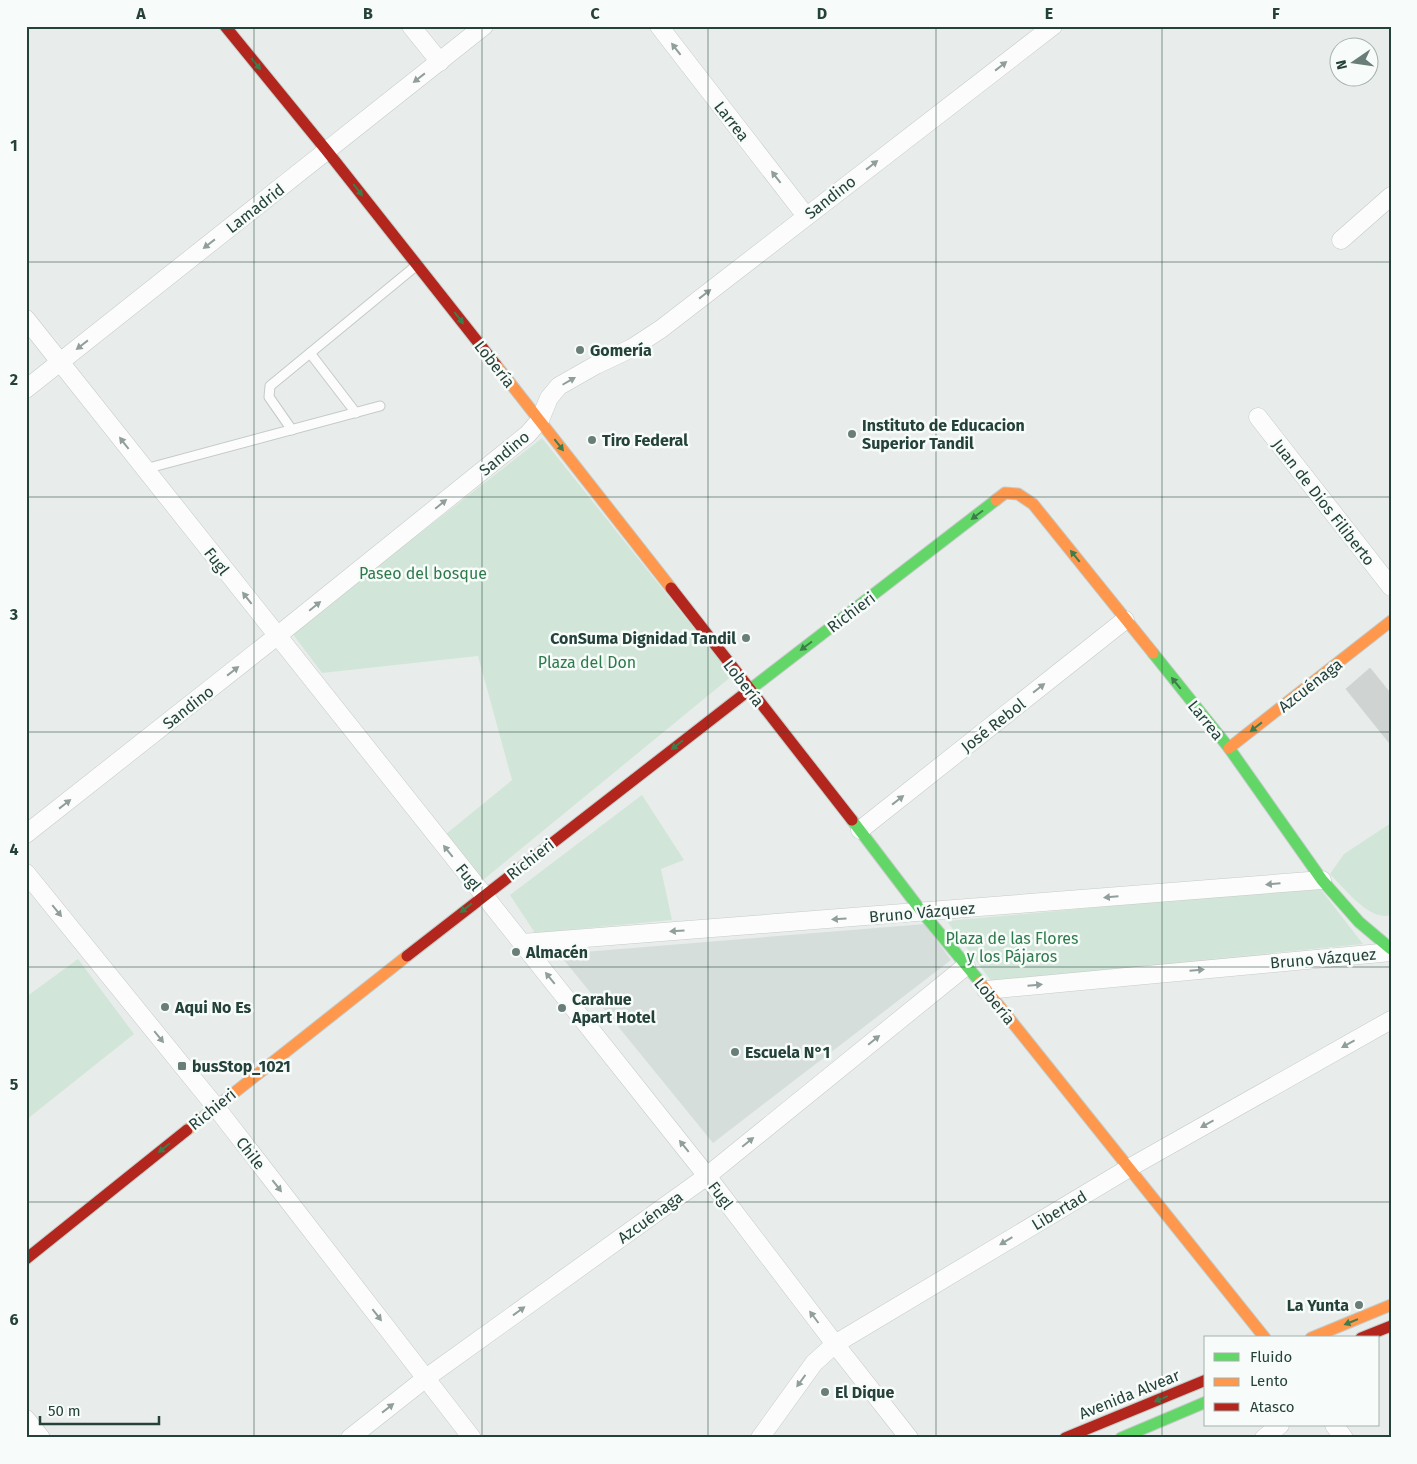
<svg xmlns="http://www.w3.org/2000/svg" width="1417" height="1464" viewBox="0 0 1417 1464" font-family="'Fira Sans',sans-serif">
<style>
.built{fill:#d6dedb}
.green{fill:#d1e6d8}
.building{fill:#cfd4d2;stroke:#d1d6d4}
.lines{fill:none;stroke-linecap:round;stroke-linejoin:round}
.lane-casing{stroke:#c5cac8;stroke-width:11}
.street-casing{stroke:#c5cac8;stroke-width:19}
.fast-casing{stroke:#c3cbc8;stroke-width:13}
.slow-casing{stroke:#c3cbc8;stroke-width:13}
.jam-casing{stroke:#c3cbc8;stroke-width:13}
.lane{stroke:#fcfcfc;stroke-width:9}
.street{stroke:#fcfcfc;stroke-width:18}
.fast{stroke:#63d668;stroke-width:11}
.slow{stroke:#ff974d;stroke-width:11}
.jam{stroke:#b3261e;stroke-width:11}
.oneway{fill:#909f9b}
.oneway2{fill:#3d7d4c}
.grid{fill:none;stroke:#24423a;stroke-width:1;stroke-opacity:0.55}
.poi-dot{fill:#697e78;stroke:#f7fbf9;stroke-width:2}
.labels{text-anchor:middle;stroke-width:5;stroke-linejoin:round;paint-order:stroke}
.street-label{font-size:16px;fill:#24423a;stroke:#f7fbf9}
.poi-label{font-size:16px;font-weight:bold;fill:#24423a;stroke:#f7fbf9;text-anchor:start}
.park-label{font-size:16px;fill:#2d7a4b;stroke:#f7fbf9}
.neatline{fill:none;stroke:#24423a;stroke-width:2}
.grid-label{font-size:16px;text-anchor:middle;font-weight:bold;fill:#24423a}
</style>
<rect width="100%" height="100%" fill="#e8edeb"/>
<path class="built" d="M925 924 951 960 713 1143 559 954Z"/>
<g class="green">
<path d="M542 438 732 676 483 880 446 834 512 780 478 656 322 673 292 633Z"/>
<path d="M642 795 684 860 661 869 672 920 535 933 510 895Z"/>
<path d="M1391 823V915C1370 922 1344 888 1330 874L1344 854Z"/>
<path d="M1319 887 1363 944 991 981 947 921Z"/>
<path d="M78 959 134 1034 26 1120V997Z"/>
</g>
<path class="building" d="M1370 668 1391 694V745L1346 689Z"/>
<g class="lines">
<defs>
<g id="lane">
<path d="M310 353 356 413"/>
<path d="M292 430 269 397 270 386 417 265"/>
<path d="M145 469 380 406"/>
</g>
<g id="street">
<path d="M411 26 440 62"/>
<path d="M659 26 806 216"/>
<path d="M1341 240 1391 196"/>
<path d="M26 319 707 1176 835 1344 909 1438"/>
<path d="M26 389 484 26"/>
<path d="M1258 417 1391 587"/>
<path d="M860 830 1125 620"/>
<path d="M26 834 277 636 528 434 540 420 549 398 559 386 596 365 632 348 661 329 1053 26"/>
<path d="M26 873 215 1106 472 1438"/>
<path d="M522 943 1322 880"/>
<path d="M986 990 1391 952"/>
<path d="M26 1419 41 1438"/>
<path d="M1334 1425 1344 1438"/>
<path d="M350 1438 426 1378 707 1176 966 966"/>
<path d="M760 1438 814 1363 835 1344 1129 1168 1391 1020"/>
<path d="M1264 1438 1280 1425"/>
</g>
<g id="fast">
<path d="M1153 653 1229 748 1322 880 1359 922 1391 949"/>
<path d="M748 691 996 500"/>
<path d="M852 820 922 912 980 982"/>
<path d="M1121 1438 1206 1402"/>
</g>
<g id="slow">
<path d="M496 365 671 588"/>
<path d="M996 500 1005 493 1018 494 1033 504 1153 653"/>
<path d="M1229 748 1391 621"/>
<path d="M980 982 1265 1338"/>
<path d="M187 1130 407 956"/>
<path d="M1311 1338 1391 1305"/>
</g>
<g id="jam">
<path d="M225 26 327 151 496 365"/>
<path d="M671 588 852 820"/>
<path d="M407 956 748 691"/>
<path d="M26 1259 187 1130"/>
<path d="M1361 1338 1391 1326"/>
<path d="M1065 1438 1206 1380"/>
</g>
</defs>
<use href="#lane" class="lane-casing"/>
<use href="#street" class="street-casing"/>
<use href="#fast" class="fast-casing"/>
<use href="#slow" class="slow-casing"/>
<use href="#jam" class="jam-casing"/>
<use href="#lane" class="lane"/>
<use href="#street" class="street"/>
<use href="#fast" class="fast"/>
<use href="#slow" class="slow"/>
<use href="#jam" class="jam"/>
</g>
<defs><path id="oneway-solid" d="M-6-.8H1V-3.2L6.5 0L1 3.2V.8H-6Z" transform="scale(1.25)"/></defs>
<g class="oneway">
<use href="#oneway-solid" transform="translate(676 49) rotate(-128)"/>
<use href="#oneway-solid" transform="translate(1001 66) rotate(-38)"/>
<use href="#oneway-solid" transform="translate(419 78) rotate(142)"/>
<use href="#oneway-solid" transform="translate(872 165) rotate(-38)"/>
<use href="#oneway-solid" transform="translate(776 177) rotate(-128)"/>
<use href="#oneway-solid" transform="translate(209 244) rotate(142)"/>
<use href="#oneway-solid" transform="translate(705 294) rotate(-38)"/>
<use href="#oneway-solid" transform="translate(82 345) rotate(142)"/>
<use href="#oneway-solid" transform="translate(569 381) rotate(-30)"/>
<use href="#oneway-solid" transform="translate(124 443) rotate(-128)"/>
<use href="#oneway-solid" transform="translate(441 504) rotate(-39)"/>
<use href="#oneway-solid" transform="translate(247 598) rotate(-128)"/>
<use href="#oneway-solid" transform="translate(315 606) rotate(-39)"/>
<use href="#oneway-solid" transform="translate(233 671) rotate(-38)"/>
<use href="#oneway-solid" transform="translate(1039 688) rotate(-38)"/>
<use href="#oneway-solid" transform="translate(898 800) rotate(-38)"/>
<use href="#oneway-solid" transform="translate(65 804) rotate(-38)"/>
<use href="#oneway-solid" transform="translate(448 851) rotate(-129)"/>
<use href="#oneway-solid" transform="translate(1273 884) rotate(175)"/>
<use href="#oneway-solid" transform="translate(1111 897) rotate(175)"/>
<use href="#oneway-solid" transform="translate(57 911) rotate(51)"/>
<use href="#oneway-solid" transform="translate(839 919) rotate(176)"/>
<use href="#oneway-solid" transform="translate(677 931) rotate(176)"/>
<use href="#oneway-solid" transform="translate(1197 970) rotate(-5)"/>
<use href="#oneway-solid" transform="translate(550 978) rotate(-129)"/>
<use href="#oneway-solid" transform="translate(1035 985) rotate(-5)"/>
<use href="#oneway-solid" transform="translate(159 1037) rotate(51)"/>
<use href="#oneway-solid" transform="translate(874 1040) rotate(-39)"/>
<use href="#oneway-solid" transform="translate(1348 1044) rotate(151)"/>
<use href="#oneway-solid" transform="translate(1207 1124) rotate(151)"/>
<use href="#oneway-solid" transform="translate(748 1142) rotate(-39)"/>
<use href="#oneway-solid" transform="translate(684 1146) rotate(-129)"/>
<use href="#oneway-solid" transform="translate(277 1186) rotate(52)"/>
<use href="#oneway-solid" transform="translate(1006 1241) rotate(149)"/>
<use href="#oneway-solid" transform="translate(519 1311) rotate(-36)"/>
<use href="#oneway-solid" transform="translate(377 1315) rotate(52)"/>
<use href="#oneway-solid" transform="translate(814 1317) rotate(-127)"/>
<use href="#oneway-solid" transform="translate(801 1381) rotate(126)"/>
<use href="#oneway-solid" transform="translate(388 1408) rotate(-38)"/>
</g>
<g class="oneway2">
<use href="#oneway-solid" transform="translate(256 64) rotate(51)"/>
<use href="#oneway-solid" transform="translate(358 190) rotate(52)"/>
<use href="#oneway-solid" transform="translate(459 318) rotate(52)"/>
<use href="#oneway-solid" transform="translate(559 445) rotate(52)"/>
<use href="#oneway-solid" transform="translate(977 515) rotate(143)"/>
<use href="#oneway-solid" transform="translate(1075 556) rotate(-129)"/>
<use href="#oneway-solid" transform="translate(806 646) rotate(143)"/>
<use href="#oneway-solid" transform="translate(1176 683) rotate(-129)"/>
<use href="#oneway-solid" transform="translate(1256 727) rotate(142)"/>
<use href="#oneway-solid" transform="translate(677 745) rotate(142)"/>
<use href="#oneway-solid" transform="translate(466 908) rotate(142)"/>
<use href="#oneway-solid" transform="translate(164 1148) rotate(141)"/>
<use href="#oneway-solid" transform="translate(1351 1322) rotate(158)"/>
<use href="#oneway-solid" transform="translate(1161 1399) rotate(158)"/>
</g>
<path class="grid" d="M254 26V1438M482 26V1438M708 26V1438M936 26V1438M1162 26V1438M26 262H1391M26 497H1391M26 732H1391M26 967H1391M26 1202H1391"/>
<g class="poi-dot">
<circle cx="580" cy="350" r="5"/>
<circle cx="852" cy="434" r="5"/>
<circle cx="592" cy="440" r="5"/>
<circle cx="746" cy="638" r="5"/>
<circle cx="516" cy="952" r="5"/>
<circle cx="165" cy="1007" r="5"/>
<circle cx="562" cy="1008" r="5"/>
<circle cx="735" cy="1052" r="5"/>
<rect x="177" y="1061" width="10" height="10" rx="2.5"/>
<circle cx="1359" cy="1305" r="5"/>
<circle cx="825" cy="1392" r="5"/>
</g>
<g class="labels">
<g class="street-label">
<text transform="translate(732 121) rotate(52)" y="6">Larrea</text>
<text transform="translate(830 197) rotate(-38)" y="6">Sandino</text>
<text transform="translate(255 208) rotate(-38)" y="6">Lamadrid</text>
<text transform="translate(495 364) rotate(52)" y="6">Lobería</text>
<text transform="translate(504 453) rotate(-40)" y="6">Sandino</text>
<text transform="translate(1324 502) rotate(52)" y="6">Juan de Dios Filiberto</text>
<text transform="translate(217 561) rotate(52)" y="6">Fugl</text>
<text transform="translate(851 612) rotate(-37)" y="6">Richieri</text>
<text transform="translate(744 683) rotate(52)" y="6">Lobería</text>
<text transform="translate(1310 685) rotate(-38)" y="6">Azcuénaga</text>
<text transform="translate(188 707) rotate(-38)" y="6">Sandino</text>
<text transform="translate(1206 720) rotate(51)" y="6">Larrea</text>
<text transform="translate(993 725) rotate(-38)" y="6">José Rebol</text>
<text transform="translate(530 859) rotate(-38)" y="6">Richieri</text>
<text transform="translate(469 877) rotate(51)" y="6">Fugl</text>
<text transform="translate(922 912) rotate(-5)" y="6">Bruno Vázquez</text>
<text transform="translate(1323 958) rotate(-5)" y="6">Bruno Vázquez</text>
<text transform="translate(995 1001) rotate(51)" y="6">Lobería</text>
<text transform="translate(212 1109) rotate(-39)" y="6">Richieri</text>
<text transform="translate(251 1153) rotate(52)" y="6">Chile</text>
<text transform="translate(721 1195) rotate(53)" y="6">Fugl</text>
<text transform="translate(1059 1210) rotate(-31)" y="6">Libertad</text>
<text transform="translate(650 1217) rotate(-36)" y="6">Azcuénaga</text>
<text transform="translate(1129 1394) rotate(-22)" y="6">Avenida Alvear</text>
</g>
<g class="poi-label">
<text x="590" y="356">Gomería</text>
<text x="862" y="431">Instituto de Educacion<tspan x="862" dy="18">Superior Tandil</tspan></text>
<text x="602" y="446">Tiro Federal</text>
<text x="736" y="644" text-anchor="end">ConSuma Dignidad Tandil</text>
<text x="526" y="958">Almacén</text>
<text x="572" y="1005">Carahue<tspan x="572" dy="18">Apart Hotel</tspan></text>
<text x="175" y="1013">Aqui No Es</text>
<text x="745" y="1058">Escuela N°1</text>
<text x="192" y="1072">busStop_1021</text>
<text x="1349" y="1311" text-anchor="end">La Yunta</text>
<text x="835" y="1398">El Dique</text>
</g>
<g class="park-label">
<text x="423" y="579">Paseo del bosque</text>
<text x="587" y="668">Plaza del Don</text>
<text x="1012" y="944">Plaza de las Flores<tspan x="1012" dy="18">y los Pájaros</tspan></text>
</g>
</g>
<rect width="1417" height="1464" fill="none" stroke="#f7fbf9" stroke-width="55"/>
<rect x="1204" y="1336" width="175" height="90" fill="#f7fbf9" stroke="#a3b1ad"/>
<rect x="1214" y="1353" width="25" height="8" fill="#63d668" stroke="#a3b1ad"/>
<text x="1250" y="1362" font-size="15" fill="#24423a">Fluido</text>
<rect x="1214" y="1378" width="25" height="8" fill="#ff974d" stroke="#a3b1ad"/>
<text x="1250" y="1386" font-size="15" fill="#24423a">Lento</text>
<rect x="1214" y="1403" width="25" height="8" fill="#b3261e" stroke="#a3b1ad"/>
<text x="1250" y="1412" font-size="15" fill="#24423a">Atasco</text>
<g transform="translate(1354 62) rotate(257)"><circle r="24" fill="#f7fbf9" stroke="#a3b1ad"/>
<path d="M0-4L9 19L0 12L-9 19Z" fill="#697e78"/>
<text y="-8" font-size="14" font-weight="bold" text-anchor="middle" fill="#24423a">N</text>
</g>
<path d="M40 1416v8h119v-8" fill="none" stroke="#24423a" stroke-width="2.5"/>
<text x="48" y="1416" font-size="15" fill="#24423a" stroke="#f7fbf9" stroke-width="4" paint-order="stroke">50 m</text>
<rect x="28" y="28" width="1362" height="1408" class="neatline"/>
<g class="grid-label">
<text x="141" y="19">A</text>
<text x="368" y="19">B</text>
<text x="595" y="19">C</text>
<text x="822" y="19">D</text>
<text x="1049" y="19">E</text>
<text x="1276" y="19">F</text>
<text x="14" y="151">1</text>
<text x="14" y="385">2</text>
<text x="14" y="620">3</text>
<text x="14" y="855">4</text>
<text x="14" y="1090">5</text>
<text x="14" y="1325">6</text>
</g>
</svg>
